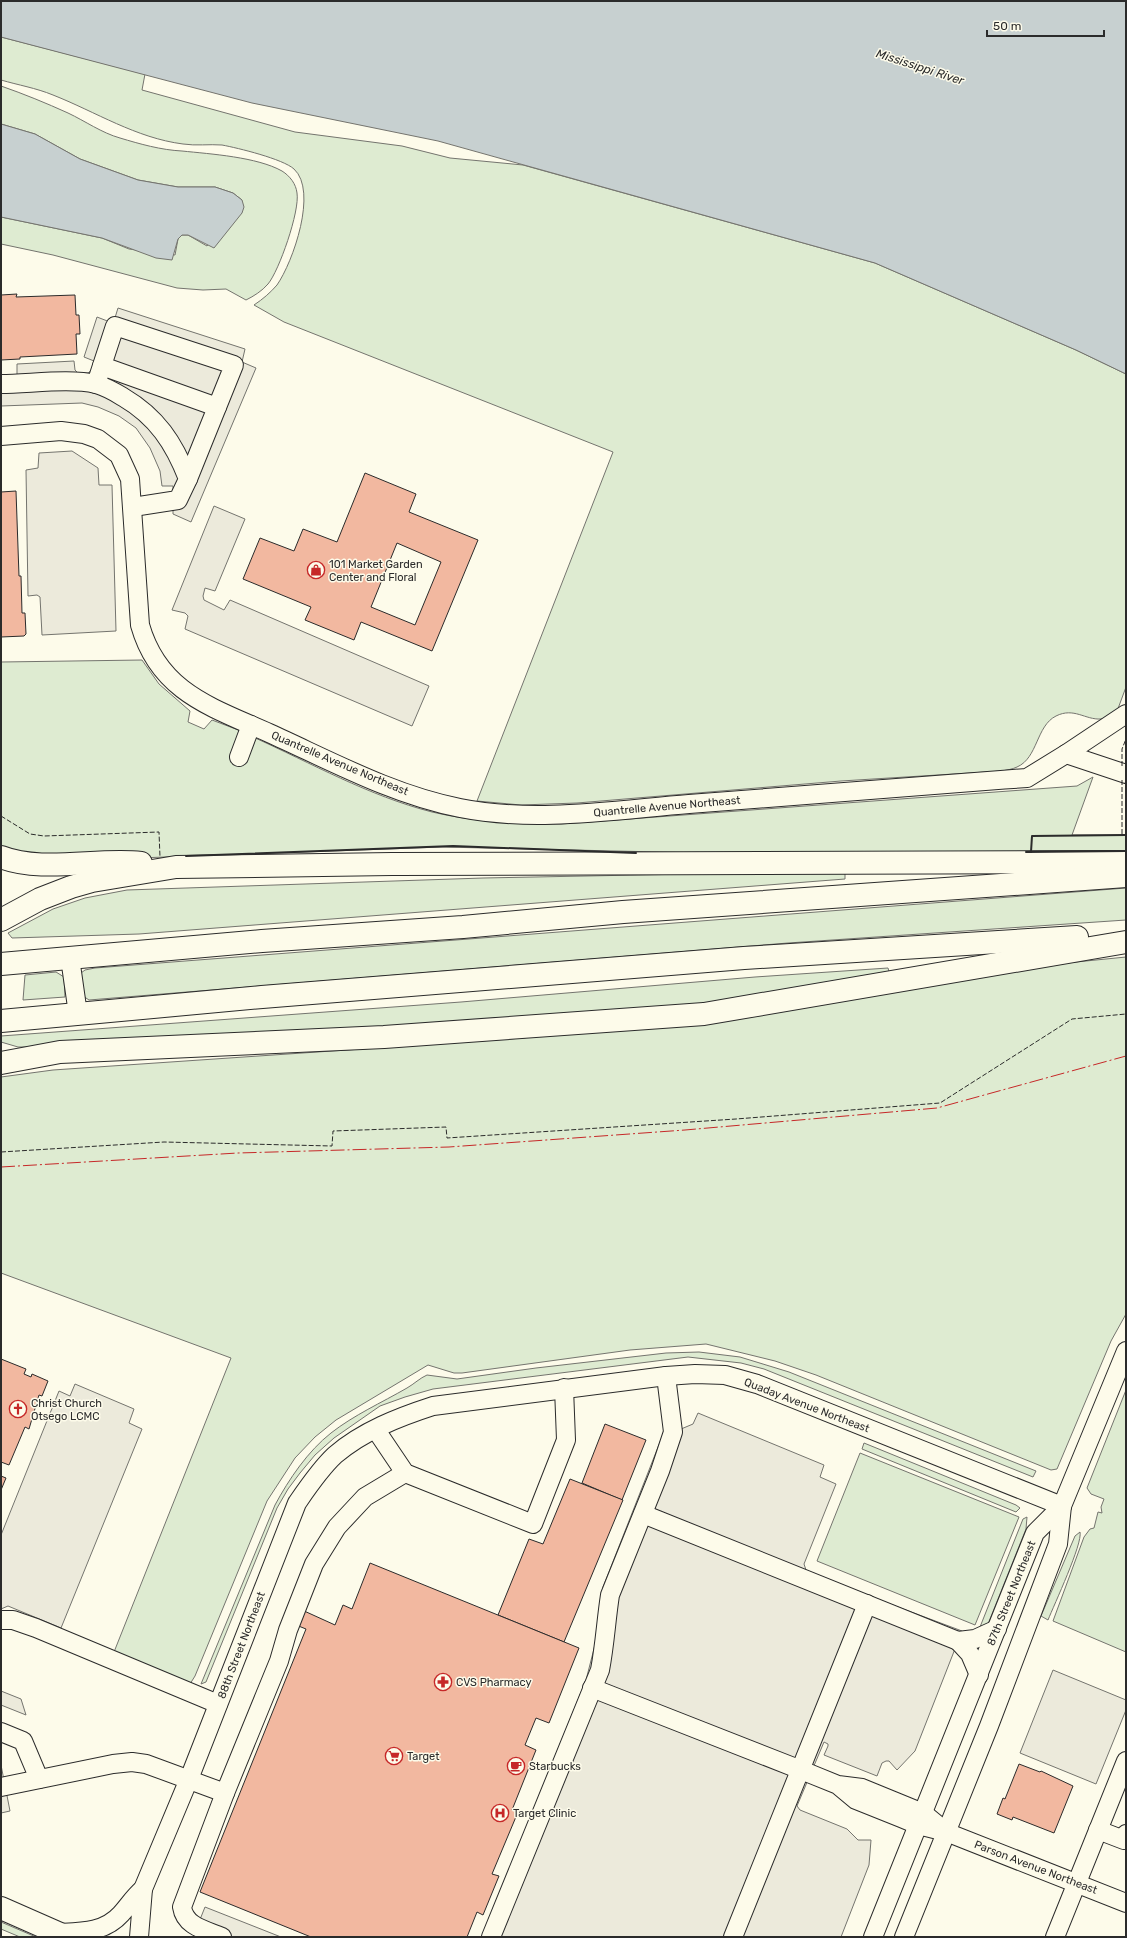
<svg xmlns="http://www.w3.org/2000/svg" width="1127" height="1938" viewBox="0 0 1127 1938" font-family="Rubik,sans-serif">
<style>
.green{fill:#deebd1;stroke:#74746e}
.parking{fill:#eceadb;stroke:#74746e}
.water{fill:#c7d0d0;stroke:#74746e}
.building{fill:#f2b8a0;stroke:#2b2b2b;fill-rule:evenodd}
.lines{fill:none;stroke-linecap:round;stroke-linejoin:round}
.minor-casing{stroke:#2b2b2b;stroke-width:20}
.major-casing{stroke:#2b2b2b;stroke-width:24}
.highway-casing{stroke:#2b2b2b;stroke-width:24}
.minor{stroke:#fdfbea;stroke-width:18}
.major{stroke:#fdfbea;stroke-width:22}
.highway{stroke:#fdfbea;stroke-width:22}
.fence{stroke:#2b2b2b;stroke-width:1;stroke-dasharray:5 2;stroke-linecap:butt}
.wall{stroke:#2b2b2b;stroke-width:2}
.power{stroke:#c62828;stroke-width:1;stroke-dasharray:14 3 2 3;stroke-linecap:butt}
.labels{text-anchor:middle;stroke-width:3;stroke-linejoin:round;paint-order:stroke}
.poi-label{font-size:11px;fill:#2b2b2b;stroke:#fdfbea;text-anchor:start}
.street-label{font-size:11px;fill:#2b2b2b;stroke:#fdfbea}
.water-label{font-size:12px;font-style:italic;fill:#2b2b2b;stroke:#fdfbea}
</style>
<rect width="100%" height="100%" fill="#fdfbea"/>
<g class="green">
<path d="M1 37 145 74 142 90 295 132 402 146 450 158 523 165 875 263 1076 350 1126 374V687L1116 714C1112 716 1106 718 1101 719 1085 720 1074 707 1056 716 1036 726 1038 758 1017 767 1013 769 1007 770 1002 771L841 781 577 803 521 805 477 801 613 452 284 322 254 305C263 299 270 293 277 285 293 262 318 191 294 169 283 159 238 148 222 145 209 144 196 146 183 144 136 138 96 112 53 95 36 88 18 85 1 80Z"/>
<path d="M1 86C24 94 46 103 68 113 85 121 102 133 120 138 140 144 161 150 182 151 211 154 257 157 282 171 290 176 296 184 297 193 300 211 279 271 268 284 262 291 254 296 246 300L226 289 203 290 177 288 53 255 1 244V217L102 238 129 249 175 255 178 239 182 235H188L207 246 242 200 233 193 215 187H178L138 180 80 159 35 134 1 124Z"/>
<path d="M142 660 159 684 190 711 188 722 204 729 212 720 241 731 230 757 244 762 253 737C311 763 369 796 432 812 474 822 518 824 561 824L1077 786 1093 777 1072 835H1126V851L1003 853H703L442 847 83 860 1 850V662Z"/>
<path d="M845 871V879L139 934 12 938 8 933 53 909 85 898 127 890 483 878Z"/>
<path d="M1126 888V920L788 943 89 1000 83 996 81 973 85 970 95 968Z"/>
<path d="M1126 957V1314L1111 1341 1057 1469 1051 1470 816 1375 775 1361 706 1344 630 1350 462 1373H454L428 1365 336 1420 315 1437 295 1458 267 1501 195 1676 190 1684 114 1652 231 1358 1 1273V1077L53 1070 523 1038 996 970Z"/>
<path d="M888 968 890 975 787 995 580 1019 42 1047H18L1 1042V1036L461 1002 755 977Z"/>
<path d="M56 972 64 977 65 997 23 1000 25 975Z"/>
<path d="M699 1352 740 1357 789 1372 1036 1471 1033 1477 764 1369 741 1363 688 1357 433 1389 405 1397 380 1406 334 1438 315 1455 300 1473 288 1489 277 1508 206 1682 201 1684 275 1505C289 1479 308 1451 331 1433 354 1415 381 1403 407 1388 414 1384 420 1378 427 1375L457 1379 536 1368 666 1353Z"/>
<path d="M1126 1390V1652L1053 1621 1084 1537 1090 1529 1094 1528 1098 1512 1102 1513 1101 1507 1104 1499 1091 1494 1087 1488Z"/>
<path d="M864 1443 1016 1505 1020 1508 1016 1512 862 1449Z"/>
<path d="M860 1453 1019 1517 975 1625 817 1561Z"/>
<path d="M1027 1517 1026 1529 986 1629 980 1627 1023 1519Z"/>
<path d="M1080 1532C1083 1543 1054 1605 1048 1620L1041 1616 1075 1536Z"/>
<path d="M1 1922 36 1937H20L1 1929Z"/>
</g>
<g class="parking">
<path d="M118 308 245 349 242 362 256 368 191 522 173 514V486H162L160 471 150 448 136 428 119 416 98 407 82 403 1 406V377L17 375V364L74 361 75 370 78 373H88L92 370 94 361 84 357 97 317 110 322 114 321Z"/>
<path d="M72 451 98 468 99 485H112L116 631 42 635 40 597 37 595 28 596 26 470 38 468 39 453Z"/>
<path d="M214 506 245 519 215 591 205 588 203 596 204 600 224 610 230 600 429 686 412 726 185 629 188 616 185 613 172 610Z"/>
<path d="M75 1384 134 1409 129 1423 142 1429 61 1628 8 1606 1 1609V1535L59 1391 70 1396Z"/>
<path d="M698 1413 824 1465 820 1477 836 1484 804 1564 807 1573 962 1631 915 1751 897 1770 889 1761H886L882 1763 877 1776 824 1755 828 1746V1744L824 1742 797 1806 800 1810 847 1829 858 1840H871L869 1865 841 1937H482L586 1680 597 1637 603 1587 662 1437 693 1424Z"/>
<path d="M1053 1670 1126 1700V1710L1096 1784 1020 1753Z"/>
<path d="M1 1691 21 1699 26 1715 1 1705Z"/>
<path d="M1 1765 10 1811 1 1813Z"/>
<path d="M205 1907 281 1937H193Z"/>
</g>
<g class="water">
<path d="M1 1H1126V374L1076 350 875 263 438 141 252 103 1 37Z"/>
<path d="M1 124 35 134 80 159 138 180 178 187H215L233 193 242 200 244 207 242 213 214 248 188 235H182L178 239 172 260 156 258 102 238 1 217Z"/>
</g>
<g class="building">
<path d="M17 294 16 297 75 295 76 315H79L80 334H76L77 354 20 357V359L1 360V295Z"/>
<path d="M365 473 416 494 409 512 478 540 432 651 361 622 354 640 305 620 311 607 243 579 260 538 294 551 303 529 337 542ZM397 543 441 562 415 625 371 607Z"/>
<path d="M16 491 19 576H21L22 613H25L26 634 24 636 1 637V492Z"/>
<path d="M1 1359 26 1369 24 1374 31 1377 32 1374 48 1381 42 1396 39 1395 29 1429 25 1427 9 1465 1 1462Z"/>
<path d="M605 1424 646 1440 622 1500 582 1483Z"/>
<path d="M1 1476 6 1478 1 1490Z"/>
<path d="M570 1479 623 1500 564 1642 498 1615 529 1539 543 1544Z"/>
<path d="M370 1563 579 1648 549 1723 536 1718 525 1745 536 1750 512 1810 518 1812 492 1874 499 1876 483 1915 477 1912 467 1937H311L200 1892 306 1629 296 1625 302 1610 335 1625 343 1605 352 1609Z"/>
<path d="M1019 1764 1040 1772 1041 1771 1073 1786 1054 1833 1013 1817 1012 1820 997 1814 1003 1798 1005 1799Z"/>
</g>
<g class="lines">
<defs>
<g id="minor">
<path d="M102 366 217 407"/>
<path d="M1 384C29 384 70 378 96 384 106 387 115 392 123 397 157 417 174 443 188 479L178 500 133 507"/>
<path d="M96 384 115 326 234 365 188 479"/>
<path d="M1 436 61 431 84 434 98 439 119 455 130 479 140 625C159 692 211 707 269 733 331 761 393 795 460 808 535 823 614 810 689 804 801 795 914 786 1027 778L1066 754 1126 714"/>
<path d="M1066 754 1126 774"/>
<path d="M239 757 251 725"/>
<path d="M70 958 78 1014"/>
<path d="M376 1430 405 1473 533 1524 566 1440 564 1388"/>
<path d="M643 1514 958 1641"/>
<path d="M1 1620H13L36 1628 218 1704"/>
<path d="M979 1675 970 1654 958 1641 975 1639 997 1629"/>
<path d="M592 1688 801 1770 838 1785 856 1800 901 1818 918 1825 946 1832 923 1813 906 1806 862 1788 838 1785"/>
<path d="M1 1732 23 1741 39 1779"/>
<path d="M1 1787 113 1764 132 1762 146 1764 225 1793"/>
<path d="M1098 1830 1124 1840 1126 1834"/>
<path d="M946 1832 1126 1903"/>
<path d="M143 1889 189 1779 297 1503C308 1487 320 1469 335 1455 363 1431 399 1417 433 1406L666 1376 695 1374 725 1375 757 1384 1062 1506 1126 1351"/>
<path d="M58 1933C80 1932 104 1933 121 1914 129 1905 133 1898 143 1889L139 1937"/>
<path d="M222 1937C206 1930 185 1927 182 1907L225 1793 279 1661 288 1630 314 1564 337 1527 365 1497 405 1473"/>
<path d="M491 1937 600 1670C605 1644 606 1621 610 1595L660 1471 673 1432 666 1376"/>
<path d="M733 1937 867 1604"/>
<path d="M873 1937 1035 1533 1062 1506"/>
<path d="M904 1937 989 1726 1058 1544 1062 1506"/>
<path d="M1055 1937 1126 1761"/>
</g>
<path id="major" d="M1 1908 67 1937"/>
<g id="highway">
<path d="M1 857C41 873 98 858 141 863"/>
<path d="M1 920 40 899 71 887 92 881 176 867 392 864 1126 862"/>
<path d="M1 964 262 941 463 927 623 912 1126 876"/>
<path d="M1 1021 262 997 744 958 1077 937"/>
<path d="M1 1063 60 1052 384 1037 704 1014 1126 942"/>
</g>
</defs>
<use href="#minor" class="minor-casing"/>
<use href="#major" class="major-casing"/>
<use href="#highway" class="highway-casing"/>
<use href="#minor" class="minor"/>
<use href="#major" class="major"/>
<use href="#highway" class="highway"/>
<g class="fence">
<path d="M1122 766V749L1126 739"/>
<path d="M1122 780V835"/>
<path d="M1 816 30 834 44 836 159 832 160 857"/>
<path d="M1 1152 164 1142 332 1146 333 1131 446 1127 447 1138 736 1119 940 1103 1072 1019 1126 1014"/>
</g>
<g class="wall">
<path d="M1026 852 1126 851"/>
<path d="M1031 852 1032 836 1126 835"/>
<path d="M186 856 453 846 636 853"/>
</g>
<path class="power" d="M1 1167 238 1153 449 1147 685 1130 937 1108 1126 1056"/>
</g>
<defs>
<symbol id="shop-ring" viewBox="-11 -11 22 22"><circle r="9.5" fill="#fdfbea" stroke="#c62828" stroke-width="1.5"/><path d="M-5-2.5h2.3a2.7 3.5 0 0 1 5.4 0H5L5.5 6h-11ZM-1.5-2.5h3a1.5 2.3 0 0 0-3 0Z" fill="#c62828"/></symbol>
<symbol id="church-ring" viewBox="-11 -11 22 22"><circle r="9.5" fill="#fdfbea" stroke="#c62828" stroke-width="1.5"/><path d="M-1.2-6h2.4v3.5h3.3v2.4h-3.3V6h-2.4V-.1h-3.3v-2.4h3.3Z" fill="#c62828"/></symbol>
<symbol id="pharmacy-ring" viewBox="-11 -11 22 22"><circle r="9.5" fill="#fdfbea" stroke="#c62828" stroke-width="1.5"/><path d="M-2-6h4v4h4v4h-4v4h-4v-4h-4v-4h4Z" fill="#c62828"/></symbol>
<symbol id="supermarket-ring" viewBox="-11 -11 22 22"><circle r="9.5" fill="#fdfbea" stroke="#c62828" stroke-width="1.5"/><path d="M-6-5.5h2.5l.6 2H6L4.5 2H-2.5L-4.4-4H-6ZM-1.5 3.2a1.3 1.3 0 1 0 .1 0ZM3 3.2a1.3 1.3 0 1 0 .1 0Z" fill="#c62828"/></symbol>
<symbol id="cafe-ring" viewBox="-11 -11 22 22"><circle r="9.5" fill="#fdfbea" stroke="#c62828" stroke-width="1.5"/><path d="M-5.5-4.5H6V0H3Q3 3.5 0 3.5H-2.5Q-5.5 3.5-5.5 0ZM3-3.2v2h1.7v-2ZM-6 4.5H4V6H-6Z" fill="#c62828"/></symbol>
<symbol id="hospital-ring" viewBox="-11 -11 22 22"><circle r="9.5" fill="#fdfbea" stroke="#c62828" stroke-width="1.5"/><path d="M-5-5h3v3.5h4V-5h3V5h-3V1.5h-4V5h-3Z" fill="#c62828"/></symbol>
</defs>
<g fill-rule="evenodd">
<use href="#shop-ring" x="306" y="560" width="20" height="20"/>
<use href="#church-ring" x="8" y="1399" width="20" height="20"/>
<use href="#pharmacy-ring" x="433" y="1672" width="20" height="20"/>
<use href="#supermarket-ring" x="384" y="1746" width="20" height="20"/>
<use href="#cafe-ring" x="506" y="1756" width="20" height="20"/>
<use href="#hospital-ring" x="490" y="1803" width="20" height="20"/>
</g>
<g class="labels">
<g class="poi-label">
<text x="329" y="568">101 Market Garden<tspan x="329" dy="13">Center and Floral</tspan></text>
<text x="31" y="1407">Christ Church<tspan x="31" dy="13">Otsego LCMC</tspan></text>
<text x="456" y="1686">CVS Pharmacy</text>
<text x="407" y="1760">Target</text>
<text x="529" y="1770">Starbucks</text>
<text x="513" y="1817">Target Clinic</text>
</g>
<g class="street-label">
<text transform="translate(340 763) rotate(23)" y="4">Quantrelle Avenue Northeast</text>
<text transform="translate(667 806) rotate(-5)" y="4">Quantrelle Avenue Northeast</text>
<text transform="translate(807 1405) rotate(21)" y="4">Quaday Avenue Northeast</text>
<text transform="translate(1011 1593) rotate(-68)" y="4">87th Street Northeast</text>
<text transform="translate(241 1645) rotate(-69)" y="4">88th Street Northeast</text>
<text transform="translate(1036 1867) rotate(21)" y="4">Parson Avenue Northeast</text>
</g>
<g class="water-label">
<text transform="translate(920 67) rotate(18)" y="4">Mississippi River</text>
</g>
</g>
<rect width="1127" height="1938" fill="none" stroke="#2b2b2b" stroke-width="4"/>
<path d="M987 30v6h117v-6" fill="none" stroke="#2b2b2b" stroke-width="2"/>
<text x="993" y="30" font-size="12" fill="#2b2b2b" stroke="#fdfbea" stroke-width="3" paint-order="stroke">50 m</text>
</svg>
